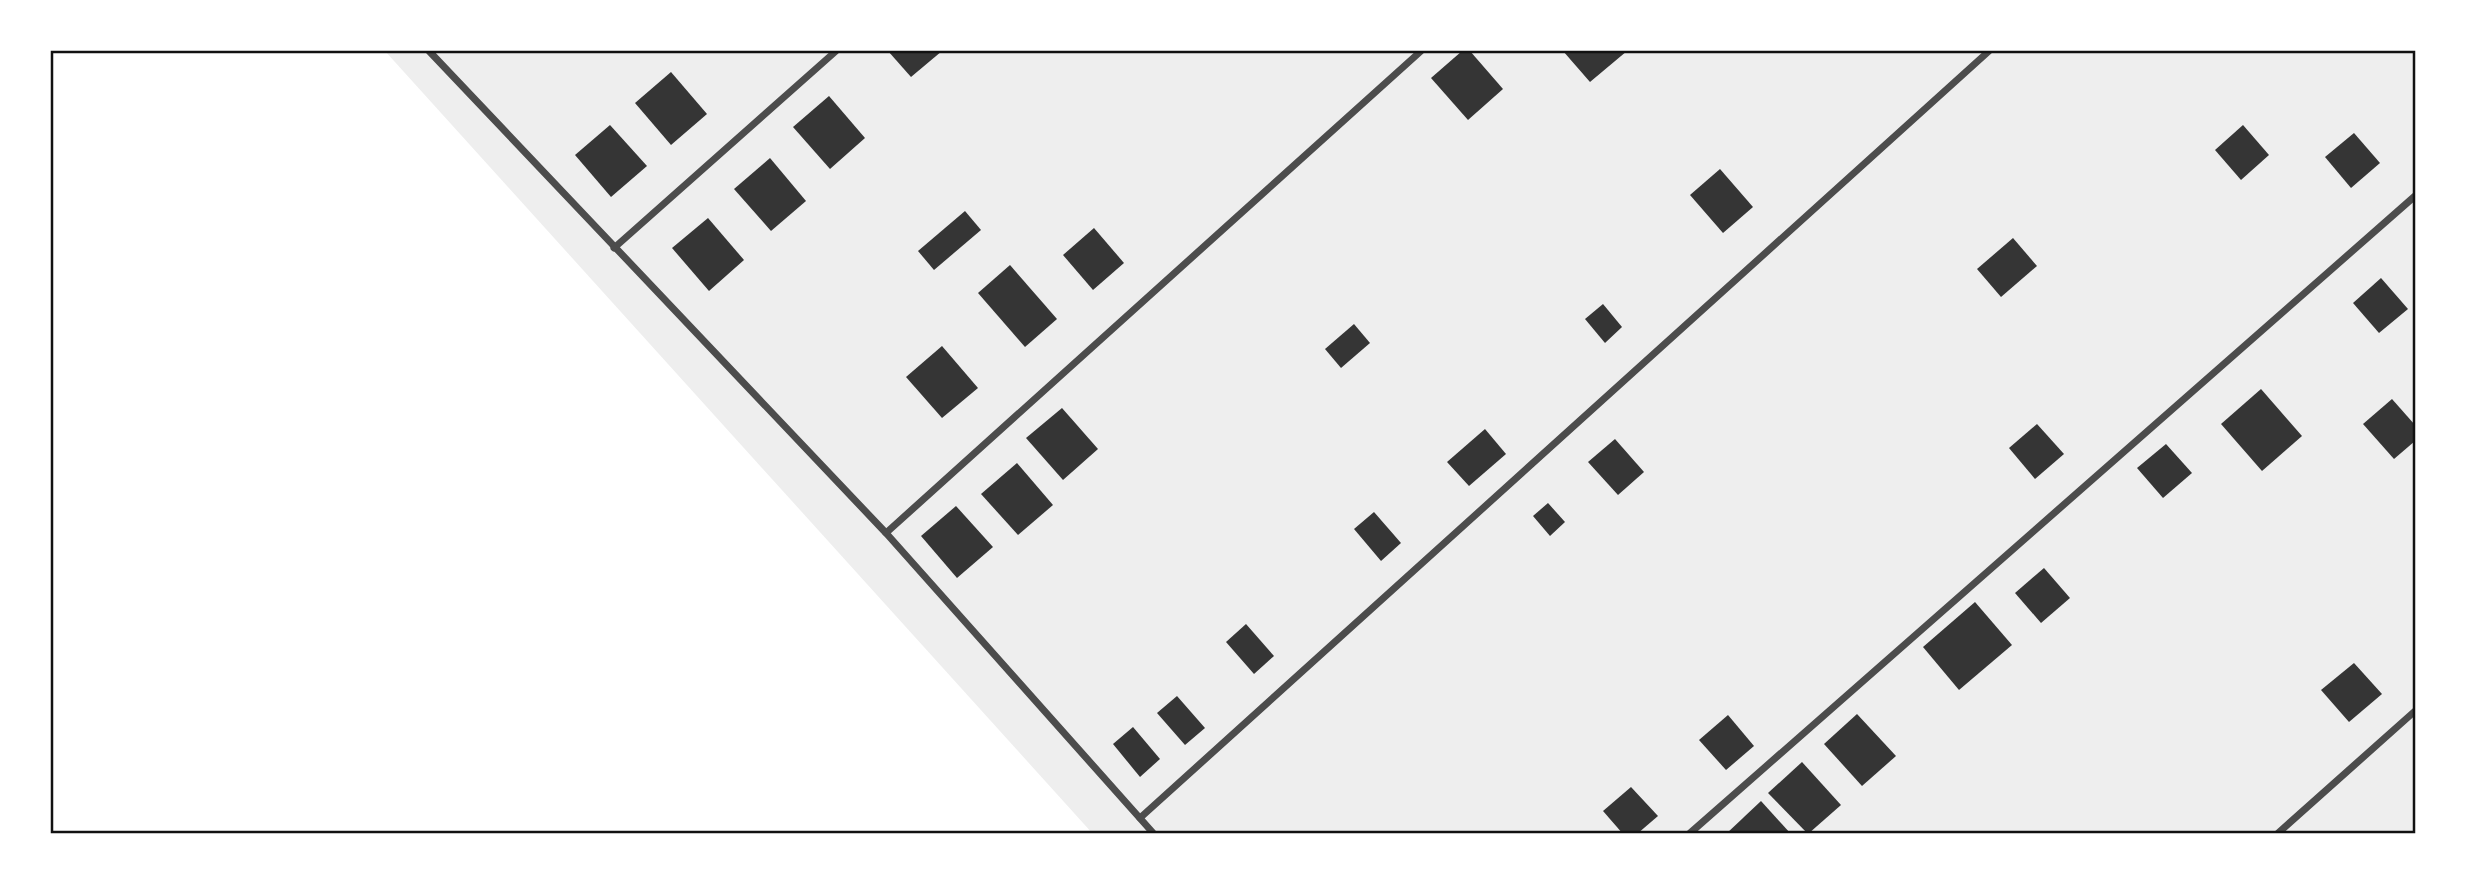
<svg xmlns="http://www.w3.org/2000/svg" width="2466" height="885" viewBox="0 0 2466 885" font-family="'DejaVu Sans',sans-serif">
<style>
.green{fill:#eee}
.building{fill:#353535}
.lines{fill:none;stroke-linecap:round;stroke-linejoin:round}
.minor{stroke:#4c4c4c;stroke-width:7}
.neatline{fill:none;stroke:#111;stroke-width:2.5}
</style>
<rect width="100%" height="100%" fill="#fff"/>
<path class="green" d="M385 51H2415V834H1093Z"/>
<g class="building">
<path d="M888 51H942L911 77Z"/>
<path d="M1462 51H1470L1503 89 1468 120 1431 78Z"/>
<path d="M1563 51H1627L1590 82Z"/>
<path d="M671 72 707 114 671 145 635 103Z"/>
<path d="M829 96 865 138 830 169 793 127Z"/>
<path d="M610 125 647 166 611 197 575 155Z"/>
<path d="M2243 125 2269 155 2241 180 2215 150Z"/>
<path d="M2354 133 2380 163 2351 188 2325 157Z"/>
<path d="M770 158 806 201 771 231 734 189Z"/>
<path d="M1720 169 1753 207 1723 233 1690 195Z"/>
<path d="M965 211 981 230 934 270 918 251Z"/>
<path d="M708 218 744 260 709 291 672 248Z"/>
<path d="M1094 228 1124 263 1093 290 1063 255Z"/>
<path d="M2013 238 2037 266 2001 297 1977 269Z"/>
<path d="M1010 265 1057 319 1025 347 978 293Z"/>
<path d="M2381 278 2408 309 2379 333 2353 303Z"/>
<path d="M1603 304 1622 327 1605 343 1585 319Z"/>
<path d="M1354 324 1370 343 1341 368 1325 349Z"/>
<path d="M942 346 978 388 942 418 906 377Z"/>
<path d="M2261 389 2302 436 2262 471 2221 424Z"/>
<path d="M2392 399 2415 425V441L2394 459 2363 424Z"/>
<path d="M1062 408 1098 449 1063 480 1026 438Z"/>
<path d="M2037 424 2064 454 2035 479 2009 448Z"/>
<path d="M1485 429 1506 454 1469 486 1447 462Z"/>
<path d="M1615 439 1644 472 1618 495 1588 462Z"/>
<path d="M2166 444 2192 473 2163 498 2137 468Z"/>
<path d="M1017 463 1053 505 1018 535 981 494Z"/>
<path d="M1548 503 1565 522 1550 536 1533 516Z"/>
<path d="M956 506 993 547 957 578 921 536Z"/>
<path d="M1374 512 1401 543 1381 561 1354 529Z"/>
<path d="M2044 568 2070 598 2041 623 2015 593Z"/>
<path d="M1975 602 2012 645 1959 690 1923 647Z"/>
<path d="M1246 624 1274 656 1254 674 1226 642Z"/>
<path d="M2354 663 2382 694 2349 722 2321 690Z"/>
<path d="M1177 696 1205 728 1185 745 1157 713Z"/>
<path d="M1857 714 1896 756 1862 786 1824 744Z"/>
<path d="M1728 715 1754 746 1726 770 1699 740Z"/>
<path d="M1133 727 1160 759 1140 777 1113 744Z"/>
<path d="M1802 762 1841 805 1808 834 1768 793Z"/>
<path d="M1631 787 1658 816 1637 834H1623L1603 811Z"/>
<path d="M1761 801 1791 834H1726Z"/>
</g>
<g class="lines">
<g class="minor">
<path d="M429 51 886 533 1154 834"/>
<path d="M614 248 836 51"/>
<path d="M886 533 1421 51"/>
<path d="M1140 818 1989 51"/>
<path d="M1689 834 2415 196"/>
<path d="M2277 834 2415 711"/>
</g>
</g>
<rect width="2466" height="885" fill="none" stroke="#ffffff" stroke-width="105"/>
<rect x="52" y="52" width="2362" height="780" class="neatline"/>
</svg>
